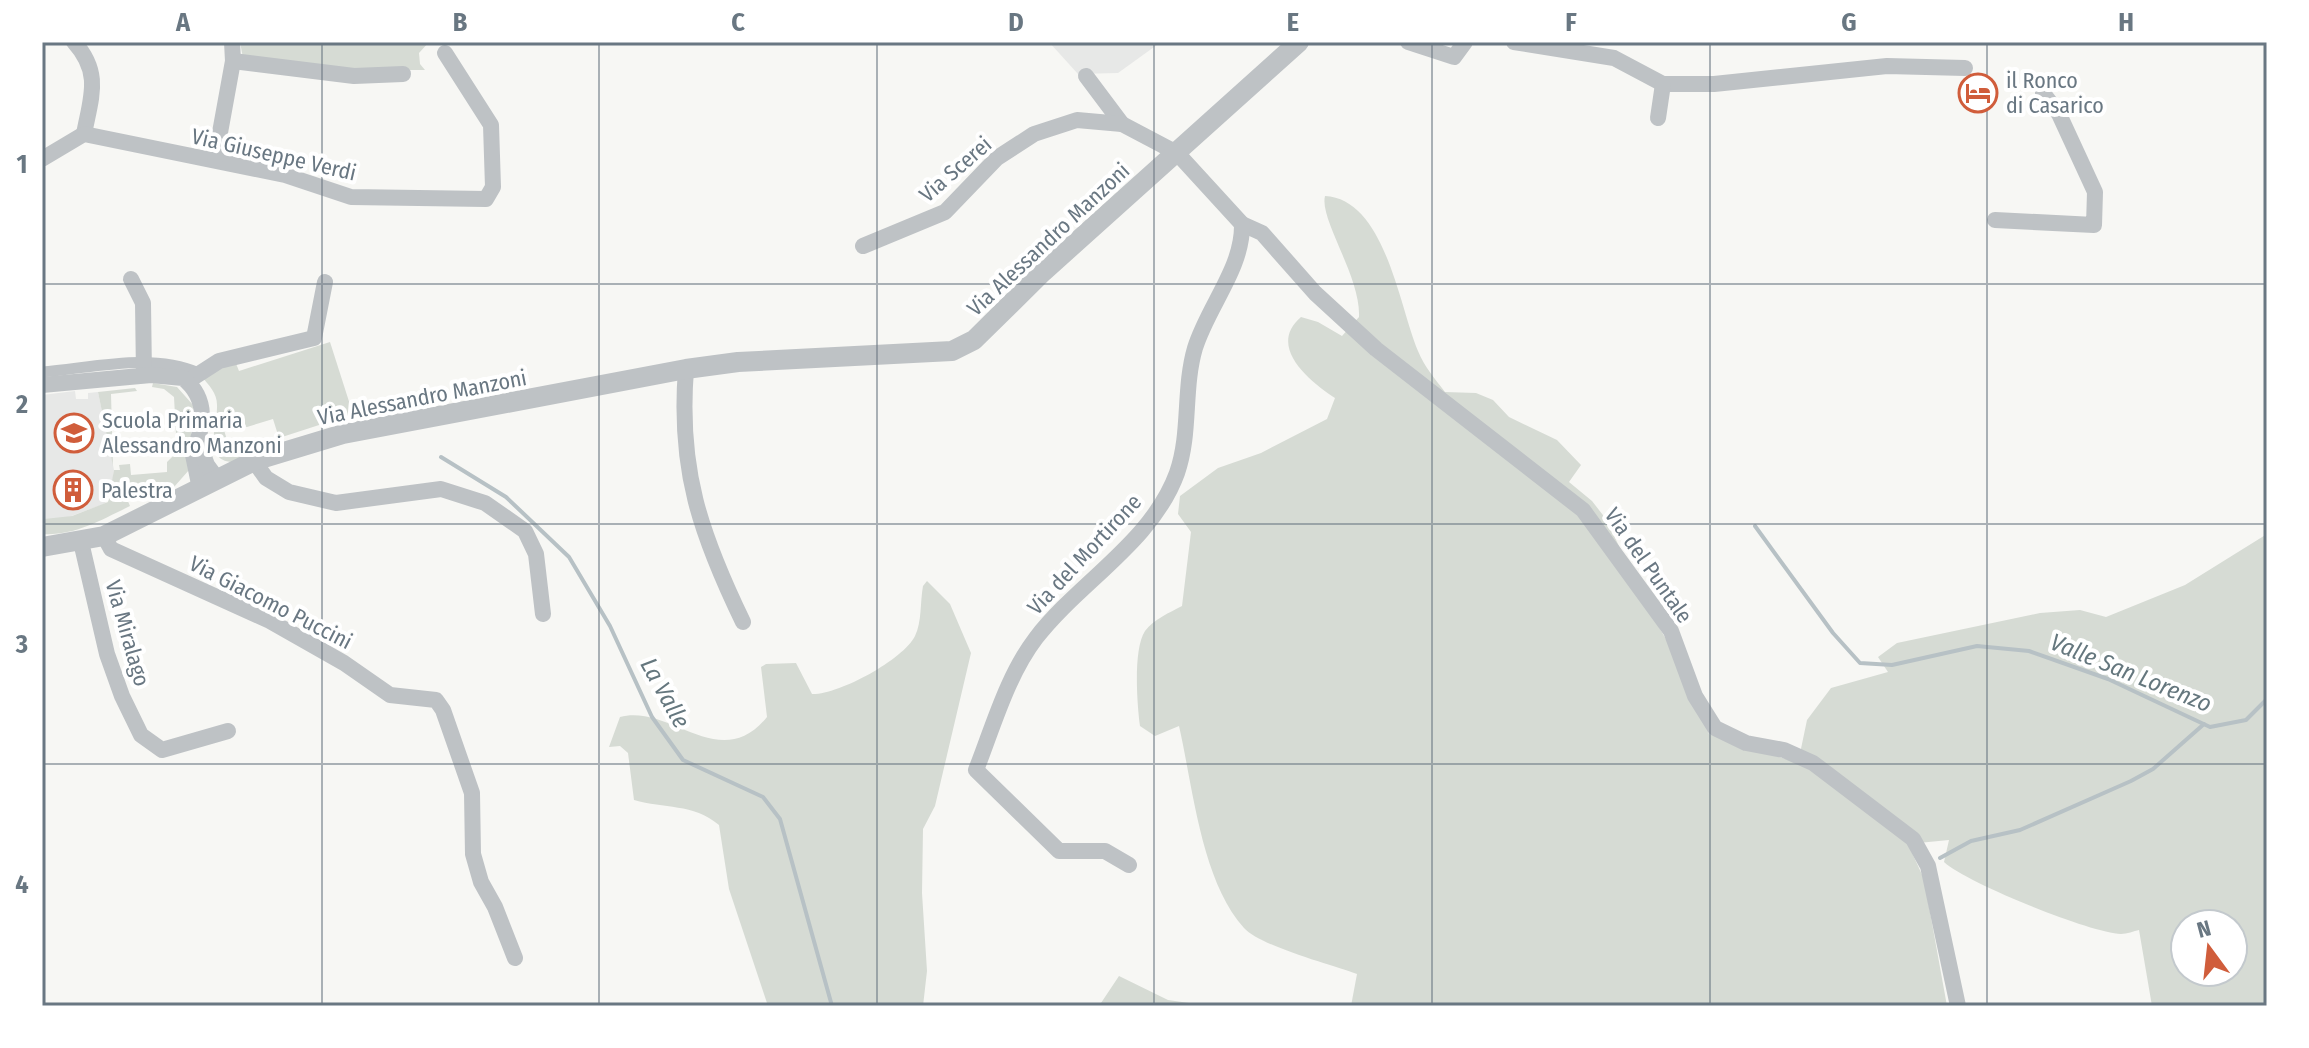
<svg xmlns="http://www.w3.org/2000/svg" width="2309" height="1048" viewBox="0 0 2309 1048" font-family="'Fira Sans Condensed',sans-serif">
<style>
.built{fill:#e7e8e7}
.green{fill:#d6dbd4;fill-rule:evenodd}
.lines{fill:none;stroke-linecap:round;stroke-linejoin:round}
.stream{stroke:#b7c1c5;stroke-width:4}
.pedestrian{stroke:#bec2c5;stroke-width:11}
.minor{stroke:#bec2c5;stroke-width:16}
.tertiary{stroke:#bec2c5;stroke-width:20}
.grid{fill:none;stroke:#697782;stroke-width:2;stroke-opacity:0.55}
.labels{text-anchor:middle;stroke-width:8;stroke-linejoin:round;paint-order:stroke}
.poi-label{font-size:22px;fill:#697782;stroke:#fff;text-anchor:start}
.street-label{font-size:22px;fill:#697782;stroke:#fff}
.water-label{font-size:24px;font-style:italic;fill:#65777e;stroke:#fff}
.neatline{fill:none;stroke:#697782;stroke-width:3}
.grid-label{font-size:26px;text-anchor:middle;font-weight:bold;fill:#697782}
</style>
<rect width="100%" height="100%" fill="#f7f7f4"/>
<g class="built">
<path d="M1049 42H1161L1118 73 1078 74Z"/>
<path d="M75 391 76 399H88V393L98 392 114 470 110 498 104 504 63 519H45L42 524V395Z"/>
</g>
<g class="green">
<path d="M240 42H429L419 53 420 64 425 70H366L243 58Z"/>
<path d="M1325 196C1385 199 1399 306 1418 351 1424 366 1435 379 1445 392L1476 393 1493 400 1509 417 1557 440 1581 465 1569 482 1592 501 1606 519 1652 615 1693 686 1709 734 1798 763 1807 720 1831 688 1888 672 1878 657 1897 643 2040 613 2080 610 2106 617 2185 585 2267 534V1006H2152L2139 930C2134 931 2127 934 2121 934 2090 933 1967 883 1944 862L1949 840 1908 844 1924 879 1947 1006H1351L1357 974C1332 965 1260 946 1244 928 1201 880 1193 787 1179 726L1155 736 1140 726C1137 704 1133 649 1145 631 1154 619 1169 613 1182 606L1191 532 1178 514 1180 496 1218 468 1261 453 1327 419 1335 398C1311 382 1266 347 1301 317L1318 322 1342 336 1359 317C1361 277 1319 219 1325 196ZM2185 924H2233V972H2185Z"/>
<path d="M330 342 353 414 279 438 273 419 247 427 229 424 224 430 227 440 256 448V451L232 462C202 460 218 424 217 405 217 393 209 385 201 376L235 361 239 371Z"/>
<path d="M153 383 177 387 193 405 189 470 174 487 145 500 136 494 127 499 130 506C101 520 75 536 42 534L44 519 72 516 108 502 114 470H120L119 465 130 464 131 475 167 472V462L177 452 174 397 164 389 152 387Z"/>
<path d="M135 388 137 391 111 394 113 466 98 392Z"/>
<path d="M927 581 950 604 971 653 935 806 923 829 922 893 927 971 923 1006H768L729 889 719 825C693 803 664 809 634 800L628 753 620 746 609 747 620 717C671 704 720 775 767 717L761 667 766 664 796 663 812 694C838 695 903 660 915 636 922 622 920 602 923 586Z"/>
<path d="M1119 976 1168 1000 1210 1006H1099Z"/>
</g>
<g class="lines">
<g class="stream">
<path d="M441 457 506 497 569 557 610 626 652 717 683 760 763 797 780 819 832 1006"/>
<path d="M1755 526 1833 633 1860 663 1892 665 1977 646 2029 651 2108 679 2210 727 2246 720 2267 699"/>
<path d="M1940 858 1971 841 2020 830 2131 781 2153 769 2204 724"/>
</g>
<path class="pedestrian" d="M42 372C92 368 151 352 199 373"/>
<g class="minor">
<path d="M74 42C102 73 91 97 84 134"/>
<path d="M1408 42 1454 57 1465 42"/>
<path d="M1514 42 1614 58 1663 84H1714L1887 66 1965 68"/>
<path d="M233 61 354 76 403 74"/>
<path d="M1086 76 1122 124"/>
<path d="M1658 118 1663 84"/>
<path d="M42 159 84 134 285 175 351 197 486 199 493 187 491 125 445 53"/>
<path d="M215 160 233 61 232 42"/>
<path d="M1995 220 2094 225 2095 192 2059 114 2043 93"/>
<path d="M1242 224 1262 233 1315 293 1376 349 1583 510 1671 631 1695 696 1715 728 1746 743 1784 750 1813 763 1913 839 1928 866 1958 1006"/>
<path d="M863 246 945 212 997 158 1034 134 1077 120 1122 124 1177 153 1242 224C1243 268 1208 306 1195 348 1183 389 1191 433 1177 473 1152 542 1079 582 1036 638 1007 676 993 727 976 770L1059 851H1105L1129 865"/>
<path d="M131 279 143 303 144 375"/>
<path d="M686 369C678 469 700 533 743 622"/>
<path d="M188 381 219 361 314 338 325 282"/>
<path d="M42 385 151 375 183 378C210 400 203 427 193 455L200 489"/>
<path d="M199 443 207 465 218 480"/>
<path d="M254 461 266 478 289 492 336 503 441 489 485 503 525 531 536 554 543 614"/>
<path d="M104 536 111 549 270 621 344 663 390 695 436 700 443 710 472 793 473 854 481 882 495 907 515 958"/>
<path d="M81 542 107 654 122 696 141 735 162 750 228 731"/>
</g>
<path class="tertiary" d="M42 547 104 536 254 461 343 434 686 369 738 362 952 351 974 340 1043 272 1299 42"/>
</g>
<path class="grid" d="M322 42V1006M599 42V1006M877 42V1006M1154 42V1006M1432 42V1006M1710 42V1006M1987 42V1006M42 284H2267M42 524H2267M42 764H2267"/>
<defs>
<symbol id="hotel-ring" viewBox="-11 -11 22 22"><circle r="9.5" fill="#fff" stroke="#d05d3b" stroke-width="1.5"/><path d="M-6-4.5h1.5V1H6V5H4.5V3h-9V5H-6ZM-4 0a1.8 1.8 0 1 1 3.6 0ZM.5 0V-2.5h3Q6-2.5 6 0Z" fill="#d05d3b"/></symbol>
<symbol id="school-ring" viewBox="-11 -11 22 22"><circle r="9.5" fill="#fff" stroke="#d05d3b" stroke-width="1.5"/><path d="M0-5L7-2L0 1L-7-2ZM-4 1L0 2.5L4 1V4Q0 6-4 4Z" fill="#d05d3b"/></symbol>
<symbol id="building-ring" viewBox="-11 -11 22 22"><circle r="9.5" fill="#fff" stroke="#d05d3b" stroke-width="1.5"/><path d="M-4-6H4V6H1V3H-1V6H-4ZM-2.5-4.3h1.7v1.8h-1.7ZM.8-4.3h1.7v1.8H.8ZM-2.5-1h1.7V.8h-1.7ZM.8-1h1.7V.8H.8Z" fill="#d05d3b"/></symbol>
</defs>
<g fill-rule="evenodd">
<use href="#hotel-ring" x="1956" y="71" width="44" height="44"/>
<use href="#school-ring" x="52" y="411" width="44" height="44"/>
<use href="#building-ring" x="51" y="468" width="44" height="44"/>
</g>
<g class="labels">
<g class="poi-label">
<text x="2006" y="88">il Ronco<tspan x="2006" dy="25">di Casarico</tspan></text>
<text x="102" y="428">Scuola Primaria<tspan x="102" dy="25">Alessandro Manzoni</tspan></text>
<text x="101" y="498">Palestra</text>
</g>
<g class="street-label">
<text transform="translate(274 154) rotate(13)" y="8">Via Giuseppe Verdi</text>
<text transform="translate(955 169) rotate(-41)" y="8">Via Scerei</text>
<text transform="translate(1048 239) rotate(-43)" y="8">Via Alessandro Manzoni</text>
<text transform="translate(422 397) rotate(-11)" y="8">Via Alessandro Manzoni</text>
<text transform="translate(1084 554) rotate(-47)" y="8">Via del Mortirone</text>
<text transform="translate(1649 565) rotate(55)" y="8">Via del Puntale</text>
<text transform="translate(271 602) rotate(27)" y="8">Via Giacomo Puccini</text>
<text transform="translate(128 633) rotate(74)" y="8">Via Miralago</text>
</g>
<g class="water-label">
<text transform="translate(2131 673) rotate(22)" y="8">Valle San Lorenzo</text>
<text transform="translate(665 693) rotate(61)" y="8">La Valle</text>
</g>
</g>
<rect width="2309" height="1048" fill="none" stroke="#ffffff" stroke-width="88"/>
<g transform="translate(2209 948) rotate(345)"><circle r="38" fill="#ffffff" stroke="#c3c9cd" stroke-width="2"/>
<path d="M0-6L14 30L0 20L-14 30Z" fill="#d05d3b"/>
<text y="-12" font-size="22" font-weight="bold" text-anchor="middle" fill="#697782">N</text>
</g>
<rect x="44" y="44" width="2221" height="960" class="neatline"/>
<g class="grid-label">
<text x="183" y="31">A</text>
<text x="460" y="31">B</text>
<text x="738" y="31">C</text>
<text x="1016" y="31">D</text>
<text x="1293" y="31">E</text>
<text x="1571" y="31">F</text>
<text x="1849" y="31">G</text>
<text x="2126" y="31">H</text>
<text x="22" y="173">1</text>
<text x="22" y="413">2</text>
<text x="22" y="653">3</text>
<text x="22" y="893">4</text>
</g>
</svg>
